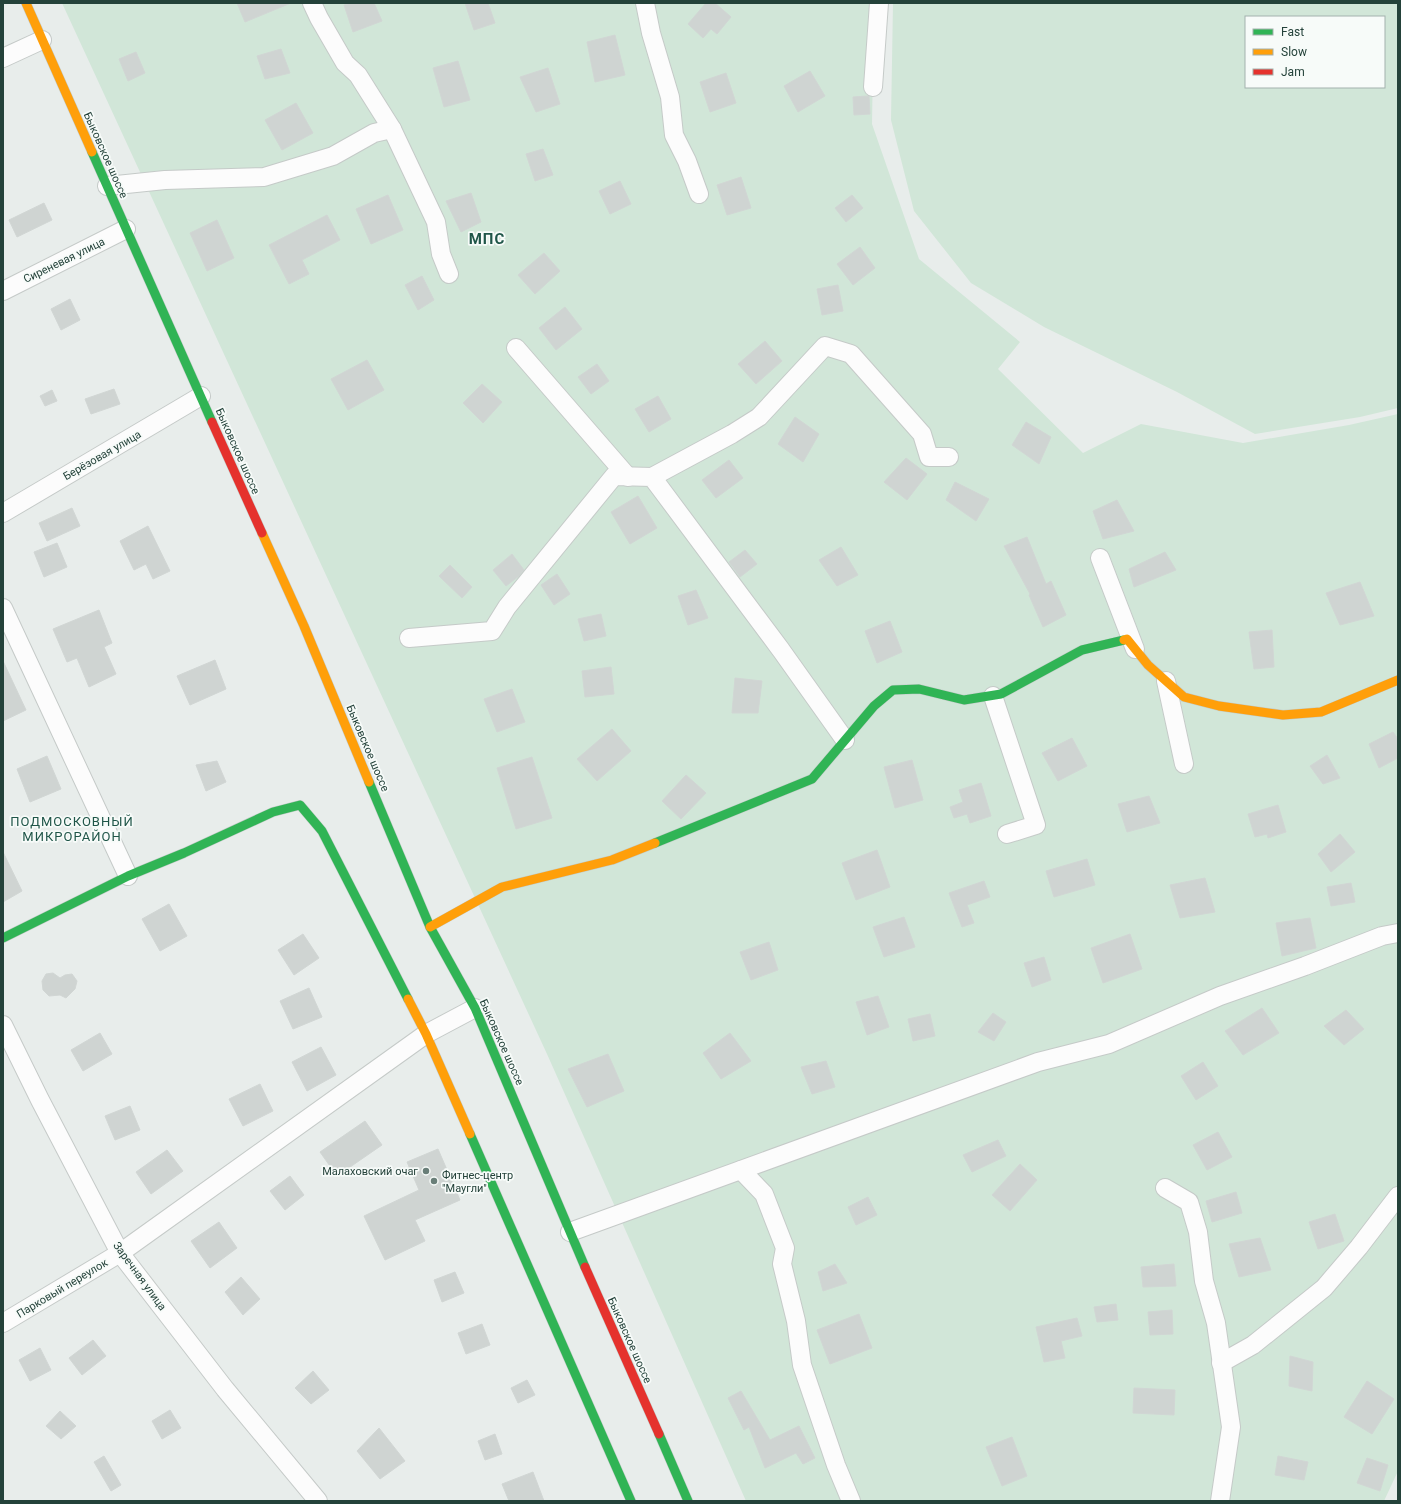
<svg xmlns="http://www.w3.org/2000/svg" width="1401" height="1504" viewBox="0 0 1401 1504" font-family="Roboto,sans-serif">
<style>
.green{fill:#d1e6d8;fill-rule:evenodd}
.building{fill:#cfd4d2;stroke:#d1d6d4}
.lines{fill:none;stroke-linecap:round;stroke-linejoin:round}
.street-casing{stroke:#c5cac8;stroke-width:20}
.fast-casing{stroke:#c3cbc8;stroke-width:10}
.slow-casing{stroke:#c3cbc8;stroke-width:10}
.jam-casing{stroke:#c3cbc8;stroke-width:10}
.street{stroke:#fcfcfc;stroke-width:18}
.fast{stroke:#30b455;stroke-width:9}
.slow{stroke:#ff9f0a;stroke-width:9}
.jam{stroke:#e5322d;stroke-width:9}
.poi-dot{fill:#697e78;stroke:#f7fbf9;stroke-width:1.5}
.labels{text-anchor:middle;stroke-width:3.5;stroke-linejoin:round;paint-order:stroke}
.street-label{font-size:11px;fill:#24423a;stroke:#f7fbf9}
.poi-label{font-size:11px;fill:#24423a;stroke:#f7fbf9;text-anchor:end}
.quarter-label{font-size:13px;letter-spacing:1px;fill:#1f5548;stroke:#f7fbf9}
.district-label{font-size:15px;font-weight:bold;letter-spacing:1px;fill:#1f5548;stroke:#f7fbf9}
</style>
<rect width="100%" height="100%" fill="#e8edeb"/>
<g class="green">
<path d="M62 3H874L872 124 919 259 1020 342 998 369 1083 453 1141 424 1243 443 1349 425 1398 414V1471L1384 1501H746L547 1054Z"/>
<path d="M893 3H1398V408L1360 417 1255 434 1177 392 1044 327 971 283 914 211 891 120ZM1246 17H1384V87H1246Z"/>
</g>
<g class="building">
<path d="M237 3H291L245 22Z"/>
<path d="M352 3H374L382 21 353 32 344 5Z"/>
<path d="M465 3H488L495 23 474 30Z"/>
<path d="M706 3H715L731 17 717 34 711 29 703 38 688 24Z"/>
<path d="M615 35 625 75 595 82 587 42Z"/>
<path d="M281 49 290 73 265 79 257 56Z"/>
<path d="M136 52 145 73 128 81 119 59Z"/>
<path d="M458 61 470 100 444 107 433 68Z"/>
<path d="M548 68 560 104 536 112 520 77Z"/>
<path d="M810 71 825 96 798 112 784 86Z"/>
<path d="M726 73 736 103 710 112 700 82Z"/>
<path d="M868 96H869L870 114 854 115 853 97Z"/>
<path d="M296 103 313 133 282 150 265 120Z"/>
<path d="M543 149 553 175 535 181 526 154Z"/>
<path d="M741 177 751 208 727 215 717 185Z"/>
<path d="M620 181 631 204 610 214 599 191Z"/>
<path d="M471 193 481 222 461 232 446 201Z"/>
<path d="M388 195 403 230 371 244 356 209Z"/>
<path d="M852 195 863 208 846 222 835 208Z"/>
<path d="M44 203 52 220 17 237 9 220Z"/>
<path d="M327 215 340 240 302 260 309 274 289 284 269 245Z"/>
<path d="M217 220 234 258 207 271 190 233Z"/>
<path d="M860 247 875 268 853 285 837 264Z"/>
<path d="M544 253 560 271 535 294 518 275Z"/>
<path d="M422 276 434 300 418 310 405 285Z"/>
<path d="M838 285 843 311 822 315 817 289Z"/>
<path d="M70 299 80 320 61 330 51 309Z"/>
<path d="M565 307 582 329 556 350 539 328Z"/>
<path d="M765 341 782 361 756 384 738 364Z"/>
<path d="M367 360 384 390 348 410 331 379Z"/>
<path d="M597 364 609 381 591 394 578 377Z"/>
<path d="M482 384 502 402 483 423 463 403Z"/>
<path d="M114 389 120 404 91 414 85 399Z"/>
<path d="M52 390 57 401 45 406 40 396Z"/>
<path d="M658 396 671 419 649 432 635 409Z"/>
<path d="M795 417 819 434 803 462 778 444Z"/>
<path d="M1026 422 1051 437 1039 464 1012 445Z"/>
<path d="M906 458 927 474 907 500 884 482Z"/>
<path d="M729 460 743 478 716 498 702 480Z"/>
<path d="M955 482 989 499 976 521 946 500Z"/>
<path d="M638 496 657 528 630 544 611 512Z"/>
<path d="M1117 500 1134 531 1103 539 1093 511Z"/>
<path d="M72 508 80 526 47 541 39 523Z"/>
<path d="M148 526 170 571 153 579 146 564 134 570 120 541Z"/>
<path d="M1027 537 1046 584 1051 581 1066 615 1043 627 1029 595 1030 594 1004 546Z"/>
<path d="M57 543 67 567 44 577 34 552Z"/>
<path d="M841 547 858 575 837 586 819 560Z"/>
<path d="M745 550 757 564 740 577 729 562Z"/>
<path d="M1165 552 1176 570 1134 587 1129 569Z"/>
<path d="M512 554 524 570 519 576 506 586 493 570Z"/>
<path d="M450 565 472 587 462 598 439 576Z"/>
<path d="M557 574 570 594 554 605 541 585Z"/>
<path d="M1360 582 1374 616 1340 625 1326 593Z"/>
<path d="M696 590 708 618 688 625 678 596Z"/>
<path d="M99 610 112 643 104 647 116 674 89 687 77 658 67 662 53 629Z"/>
<path d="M601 614 606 636 584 641 578 619Z"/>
<path d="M890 621 902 652 877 663 865 631Z"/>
<path d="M1272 630 1274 667 1254 669 1249 632Z"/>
<path d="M215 660 226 689 190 705 177 676Z"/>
<path d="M3 661 26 710 3 721Z"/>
<path d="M611 667 614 694 585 697 582 671Z"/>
<path d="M735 678 762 681 758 713H732Z"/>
<path d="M512 689 525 722 497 732 484 699Z"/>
<path d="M612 729 631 751 597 781 577 759Z"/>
<path d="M1393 732 1398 739V758L1379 768 1369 744Z"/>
<path d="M1072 738 1087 766 1058 781 1042 753Z"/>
<path d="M1327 755 1340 778 1323 784 1310 766Z"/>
<path d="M47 756 61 789 30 802 17 769Z"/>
<path d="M532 757 552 818 516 829 497 768Z"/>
<path d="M912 760 923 800 895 808 884 767Z"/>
<path d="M217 761 226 782 206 791 196 765Z"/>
<path d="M686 775 706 793 681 819 662 801Z"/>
<path d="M981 783 991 816 970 823 967 814 954 818 950 807 963 802 959 790Z"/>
<path d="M1149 796 1160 823 1127 832 1118 804Z"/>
<path d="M1278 805 1286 832 1268 838 1267 834 1255 837 1248 814Z"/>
<path d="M1340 834 1355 852 1331 872 1318 854Z"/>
<path d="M877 850 890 887 856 900 842 863Z"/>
<path d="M3 852 22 891 3 902Z"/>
<path d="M1087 859 1095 885 1054 897 1046 871Z"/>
<path d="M1205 878 1215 912 1180 918 1170 885Z"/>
<path d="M984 881 990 897 967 905 974 923 962 927 949 893Z"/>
<path d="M1351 883 1355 902 1331 906 1327 887Z"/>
<path d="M169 904 187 936 160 951 142 919Z"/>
<path d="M904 917 915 947 884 957 873 927Z"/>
<path d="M1310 918 1316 948 1282 956 1276 923Z"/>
<path d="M303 934 319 958 294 975 278 950Z"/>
<path d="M1130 934 1142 969 1103 983 1091 948Z"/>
<path d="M769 942 778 970 751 980 740 952Z"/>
<path d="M1044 957 1051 980 1032 987 1024 963Z"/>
<path d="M53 973 60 978 65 975 72 974 77 981 75 989 66 998 60 995 49 996 43 990 42 981 46 974Z"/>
<path d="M309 988 322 1017 293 1029 280 1001Z"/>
<path d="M878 996 889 1027 867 1035 856 1002Z"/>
<path d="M1262 1008 1279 1033 1243 1055 1225 1031Z"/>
<path d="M1346 1010 1364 1029 1344 1045 1324 1026Z"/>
<path d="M993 1013 1006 1022 994 1041 978 1032Z"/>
<path d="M930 1014 935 1036 913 1041 908 1019Z"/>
<path d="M100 1033 112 1054 83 1071 71 1050Z"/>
<path d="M730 1033 751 1061 721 1079 703 1053Z"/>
<path d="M321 1047 336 1075 307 1091 292 1062Z"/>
<path d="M608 1054 624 1091 587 1107 568 1069Z"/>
<path d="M826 1061 835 1087 812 1094 801 1067Z"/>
<path d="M1203 1062 1218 1086 1196 1100 1181 1076Z"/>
<path d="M260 1084 273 1111 243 1126 229 1099Z"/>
<path d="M130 1106 140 1130 115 1140 105 1116Z"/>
<path d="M365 1121 382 1145 337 1176 320 1152Z"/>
<path d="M1218 1132 1232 1157 1207 1170 1193 1145Z"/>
<path d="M998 1140 1006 1156 972 1172 963 1155Z"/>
<path d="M438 1149 460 1200 415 1220 425 1241 385 1260 364 1216 419 1190 407 1162Z"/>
<path d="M167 1150 183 1171 151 1194 136 1172Z"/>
<path d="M1020 1164 1037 1180 1010 1211 992 1195Z"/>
<path d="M290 1176 304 1195 285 1210 270 1191Z"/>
<path d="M1236 1192 1242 1213 1212 1222 1206 1201Z"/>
<path d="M868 1197 877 1215 856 1225 848 1207Z"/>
<path d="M1335 1214 1344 1241 1318 1249 1309 1222Z"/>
<path d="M219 1222 237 1248 210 1268 191 1241Z"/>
<path d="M1260 1238 1271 1270 1239 1277 1229 1244Z"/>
<path d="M835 1264 847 1283 823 1291 818 1272Z"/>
<path d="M1174 1264 1176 1286 1143 1287 1141 1267Z"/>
<path d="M455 1272 464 1293 442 1302 434 1280Z"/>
<path d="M241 1277 260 1299 243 1315 225 1292Z"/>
<path d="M1116 1304 1118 1320 1097 1322 1094 1307Z"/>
<path d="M1172 1310 1173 1334 1150 1335 1148 1312Z"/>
<path d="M859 1314 872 1348 830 1364 817 1330Z"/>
<path d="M1077 1318 1082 1336 1061 1341 1065 1358 1044 1362 1036 1327Z"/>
<path d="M482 1324 490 1345 466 1354 458 1333Z"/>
<path d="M93 1340 106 1356 82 1375 69 1358Z"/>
<path d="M40 1348 51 1370 30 1381 19 1360Z"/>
<path d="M1290 1356 1313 1362 1312 1391 1289 1386Z"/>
<path d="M313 1371 329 1390 311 1404 295 1388Z"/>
<path d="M527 1380 535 1395 518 1403 511 1388Z"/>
<path d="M1367 1381 1394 1399 1372 1434 1344 1417Z"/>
<path d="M1134 1388 1175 1390 1174 1415 1133 1413Z"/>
<path d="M741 1391 770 1440 799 1426 815 1458 803 1464 796 1453 765 1468 749 1427 744 1430 728 1398Z"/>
<path d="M170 1410 181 1428 162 1439 152 1421Z"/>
<path d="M60 1411 76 1426 61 1439 46 1426Z"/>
<path d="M379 1428 405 1461 380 1479 357 1451Z"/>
<path d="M495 1434 502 1454 485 1460 478 1441Z"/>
<path d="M1012 1437 1027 1476 1002 1486 986 1447Z"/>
<path d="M104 1456 121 1485 111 1491 94 1462Z"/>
<path d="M1278 1456 1308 1462 1304 1480 1275 1475Z"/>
<path d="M1367 1458 1388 1465 1380 1491 1357 1483Z"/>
<path d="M533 1472 544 1501H509L502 1484Z"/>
</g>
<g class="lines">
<defs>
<g id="street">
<path d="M312 3 319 18 345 63 358 75 392 129 436 222 441 254 449 274"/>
<path d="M645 3 651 33 670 97 674 135 687 161 699 194"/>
<path d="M3 58 42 40"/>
<path d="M873 87 879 3"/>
<path d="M107 186 165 180 264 177 333 156 374 133 392 129"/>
<path d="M3 291 126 229"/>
<path d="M516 348 628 477"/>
<path d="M652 477 732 434 759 417 825 346 851 354 922 434 929 457H949"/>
<path d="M3 513 201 396"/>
<path d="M1100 558 1135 649"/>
<path d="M3 608 128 876"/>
<path d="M409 638 492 631 507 607 614 476 652 477 781 650 845 740"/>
<path d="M1166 681 1184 764"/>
<path d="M993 696 1036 825 1007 834"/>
<path d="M3 1025 40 1100 120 1253 225 1389 318 1501"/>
<path d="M741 1170 764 1194 785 1248 782 1264 796 1321 802 1365 836 1465 851 1501"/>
<path d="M1165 1188 1189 1202 1198 1232 1204 1281 1216 1323 1231 1427 1220 1501"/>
<path d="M570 1232 1038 1062 1109 1044 1220 996 1305 966 1382 936 1398 933"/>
<path d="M3 1323 120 1253 426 1034 475 1008"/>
<path d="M1221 1363 1253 1345 1324 1288 1359 1247 1398 1196"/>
</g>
<g id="fast">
<path d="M92 152 212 422"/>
<path d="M369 782 430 927 475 1008 585 1267"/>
<path d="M655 843 812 779 874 706 893 690 919 689 964 700 1001 694 1082 650 1124 640"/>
<path d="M3 938 128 876 184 853 273 812 300 805 322 831 408 999"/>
<path d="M470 1134 631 1501"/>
<path d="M659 1434 688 1501"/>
</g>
<g id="slow">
<path d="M26 3 92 152"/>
<path d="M262 533 304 626 369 782"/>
<path d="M1124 640 1127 639 1148 665 1184 697 1219 706 1283 715 1321 712 1398 680"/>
<path d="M430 927 502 887 612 860 655 843"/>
<path d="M408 999 426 1034 470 1134"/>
</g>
<g id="jam">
<path d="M212 422 262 533"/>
<path d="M585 1267 659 1434"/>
</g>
</defs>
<use href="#street" class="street-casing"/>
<use href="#fast" class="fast-casing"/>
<use href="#slow" class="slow-casing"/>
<use href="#jam" class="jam-casing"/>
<use href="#street" class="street"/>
<use href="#fast" class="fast"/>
<use href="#slow" class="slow"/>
<use href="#jam" class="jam"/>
</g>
<g class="poi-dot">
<circle cx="426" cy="1171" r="4"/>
<circle cx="434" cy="1181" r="4"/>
</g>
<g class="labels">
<g class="street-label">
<text transform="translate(106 155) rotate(66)" y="4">Быковское шоссе</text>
<text transform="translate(64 260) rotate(-26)" y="4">Сиреневая улица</text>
<text transform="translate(238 451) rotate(66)" y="4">Быковское шоссе</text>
<text transform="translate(102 455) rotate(-30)" y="4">Берёзовая улица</text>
<text transform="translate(368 748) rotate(67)" y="4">Быковское шоссе</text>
<text transform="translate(502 1042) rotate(66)" y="4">Быковское шоссе</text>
<text transform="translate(140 1276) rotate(54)" y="4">Заречная улица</text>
<text transform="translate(62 1288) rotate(-31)" y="4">Парковый переулок</text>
<text transform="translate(630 1340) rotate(66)" y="4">Быковское шоссе</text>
</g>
<g class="poi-label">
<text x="418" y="1175">Малаховский очаг</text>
<text x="442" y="1179" text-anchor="start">Фитнес-центр<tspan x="442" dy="13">"Маугли"</tspan></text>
</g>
<g class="quarter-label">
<text x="72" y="826">ПОДМОСКОВНЫЙ<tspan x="72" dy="15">МИКРОРАЙОН</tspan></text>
</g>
<g class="district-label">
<text x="487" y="244">МПС</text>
</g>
</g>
<rect width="1401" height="1504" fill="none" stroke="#24423a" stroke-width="8"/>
<rect x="1245" y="16" width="140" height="72" fill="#f7fbf9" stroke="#a3b1ad"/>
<rect x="1253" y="29" width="20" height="6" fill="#30b455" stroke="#a3b1ad"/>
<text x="1281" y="36" font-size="12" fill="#24423a">Fast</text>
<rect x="1253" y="49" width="20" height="6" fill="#ff9f0a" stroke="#a3b1ad"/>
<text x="1281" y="56" font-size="12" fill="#24423a">Slow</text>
<rect x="1253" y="69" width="20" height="6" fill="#e5322d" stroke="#a3b1ad"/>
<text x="1281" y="76" font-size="12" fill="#24423a">Jam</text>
</svg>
